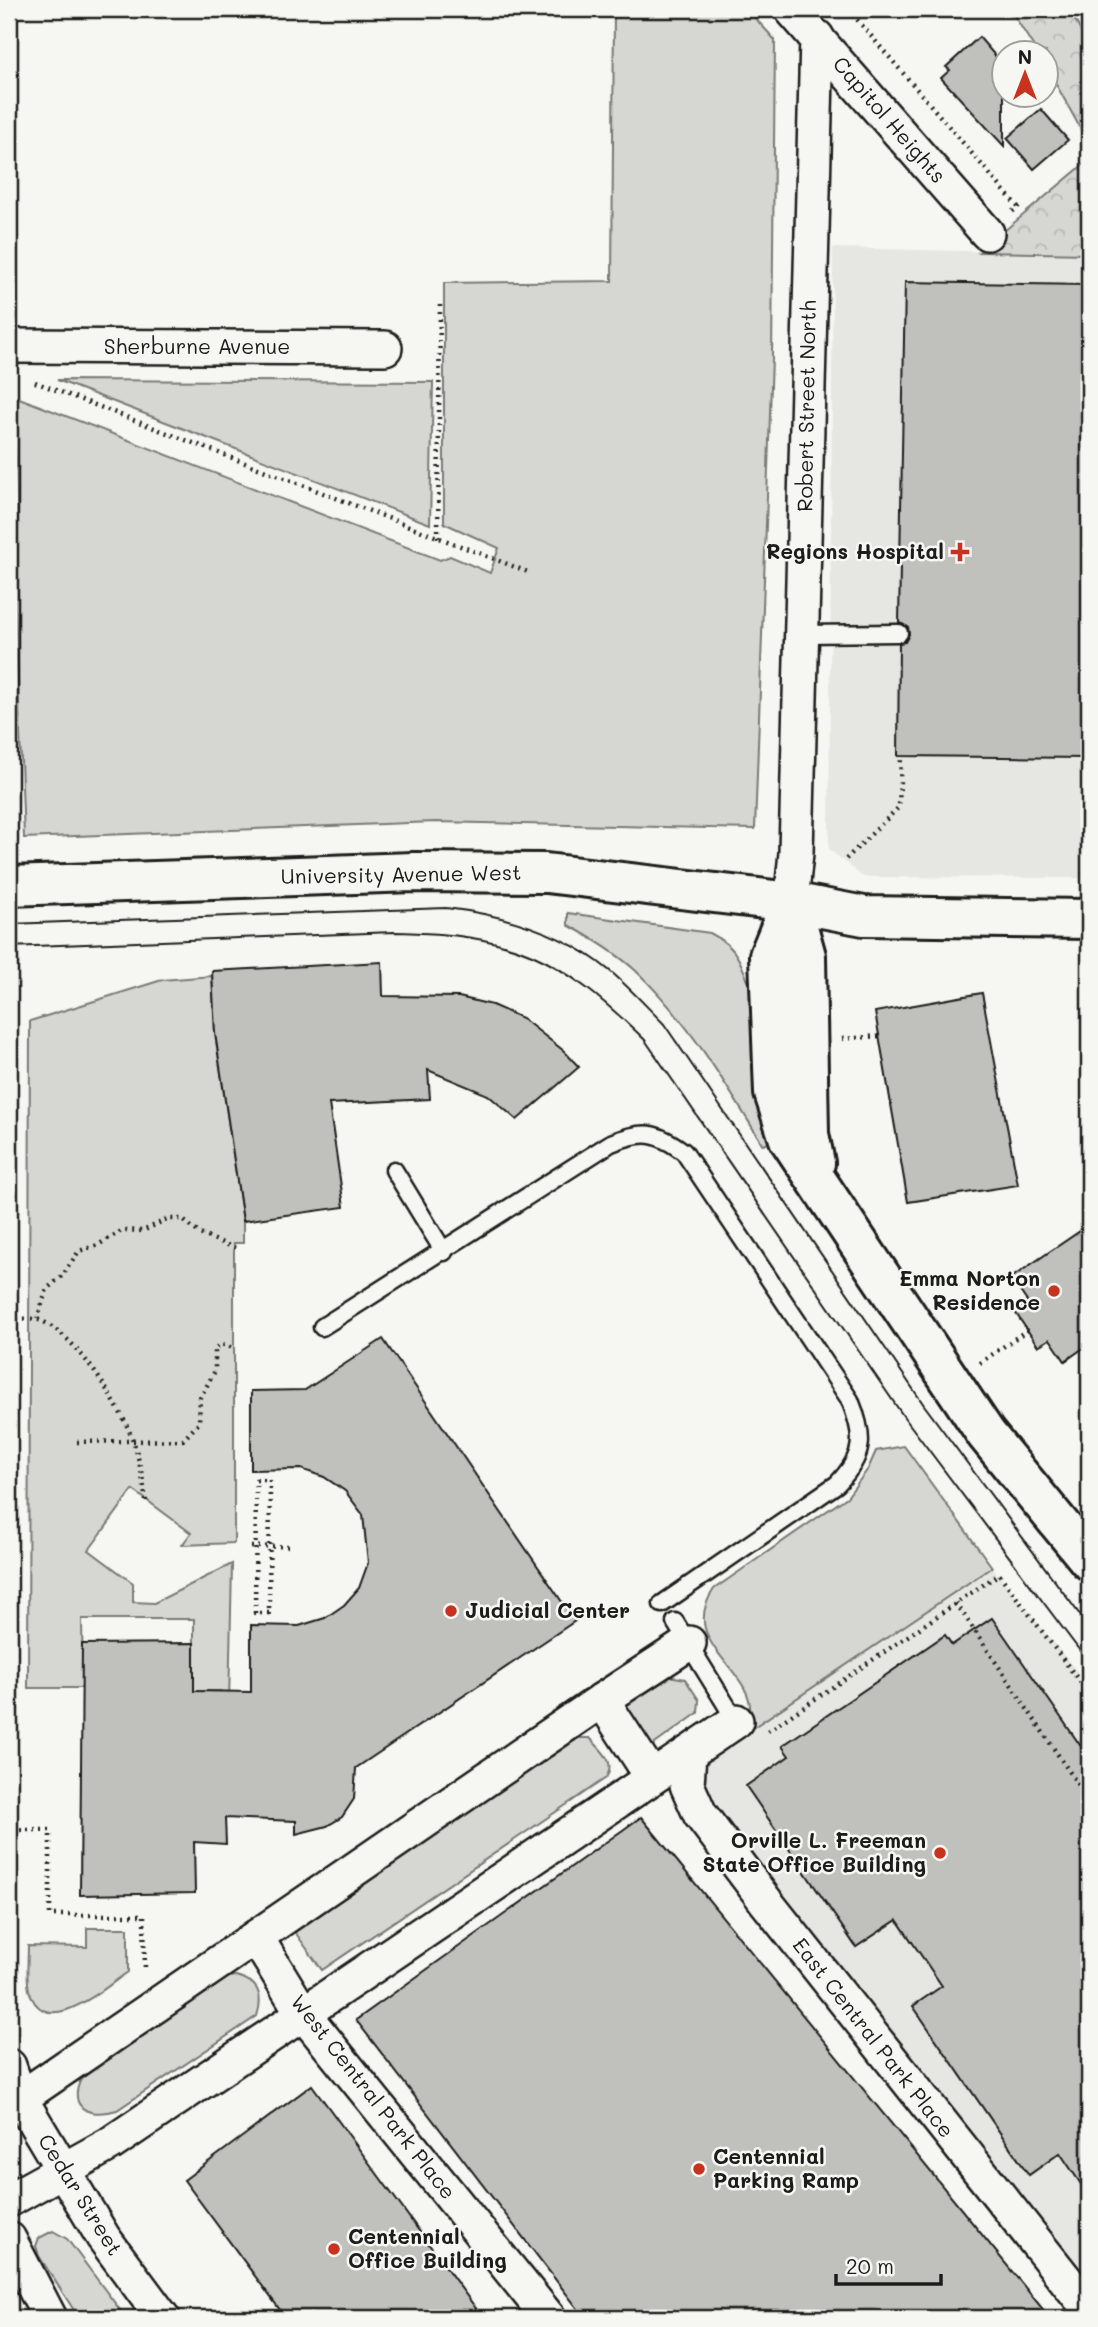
<svg xmlns="http://www.w3.org/2000/svg" width="1098" height="2327" viewBox="0 0 1098 2327" font-family="Mali,sans-serif">
<style>
.built{fill:#e6e6e2}
.green{fill:#d6d6d2;stroke:#797977;stroke-width:2}
.forest{fill:url(#forest-crowns);stroke:#797977;stroke-width:2}
.building{fill:#c0c0bd;stroke:#1c1c1c;stroke-width:2}
.lines{fill:none;stroke-linecap:round;stroke-linejoin:round}
.lane-casing{stroke:#1c1c1c;stroke-width:21}
.street-casing{stroke:#1c1c1c;stroke-width:38}
.secondary-casing{stroke:#1c1c1c;stroke-width:44}
.path{stroke:#1c1c1c;stroke-width:4.5;stroke-dasharray:2 5;stroke-linecap:butt}
.lane{stroke:#f6f6f2;stroke-width:16}
.street{stroke:#f6f6f2;stroke-width:33}
.secondary{stroke:#f6f6f2;stroke-width:38}
.tram{stroke:#1c1c1c;stroke-width:2}
.poi-dot{fill:#c8321e;stroke:#f6f6f2;stroke-width:2.5}
.labels{text-anchor:middle;stroke-width:5;stroke-linejoin:round;paint-order:stroke}
.street-label{font-size:21px;fill:#1c1c1c;stroke:#f6f6f2}
.poi-label{font-size:21px;font-weight:bold;fill:#1c1c1c;stroke:#f6f6f2;text-anchor:end}
</style>
<defs>
<pattern id="forest-crowns" width="20" height="18" patternUnits="userSpaceOnUse" patternTransform="scale(1.75)"><rect width="20" height="18" fill="#d6d6d2"/><path d="M2 6a3 3 0 1 1 6 0M12 15a3 3 0 1 1 6 0" fill="none" stroke="#b7b7b4"/></pattern>
</defs>
<rect width="100%" height="100%" fill="#f6f6f2"/>
<filter id="ink" filterUnits="userSpaceOnUse"><feTurbulence type="fractalNoise" baseFrequency=".0143" numOctaves="2"/><feDisplacementMap in="SourceGraphic" scale="14" xChannelSelector="R" yChannelSelector="G"/><feConvolveMatrix kernelMatrix="1 2 1 2 8 2 1 2 1" color-interpolation-filters="sRGB"/></filter>
<g filter="url(#ink)">
<g class="built">
<path d="M833 248 1089 254V878L863 877 829 849Z"/>
<path d="M992 1567 1089 1686V2282L695 1789 698 1764Z"/>
</g>
<g class="green">
<path d="M614 9H747L775 40 772 358 755 829 435 822 24 838 15 605 17 504 14 396 440 560 450 556 490 573 499 548 444 523V283L612 281Z"/>
<path d="M57 380 433 382 430 524Z"/>
<path d="M568 913 710 933C722 939 732 946 738 958 763 1004 765 1090 771 1142L763 1145C726 1084 687 1019 635 970 615 952 592 938 568 925Z"/>
<path d="M212 976 215 1033 243 1221V1243H234V1543L182 1545 191 1533 133 1490 89 1550 133 1583V1602L154 1603 232 1564 229 1704 222 1714 221 1691H194V1619H82L83 1688H28L30 1021 162 980Z"/>
<path d="M904 1446 992 1567 742 1735C744 1729 749 1721 750 1715 756 1668 676 1645 714 1589L847 1497 868 1469 876 1451Z"/>
<path d="M669 1676 685 1679 699 1700 698 1713 652 1746H648L625 1705Z"/>
<path d="M576 1738H590C600 1750 617 1761 606 1778L322 1970 295 1932Z"/>
<path d="M87 1928H128V1972C105 1987 44 2043 29 1990 26 1977 28 1960 28 1946L87 1947Z"/>
<path d="M236 1976C258 1981 264 1995 257 2016L117 2110C84 2120 65 2103 85 2072L224 1978Z"/>
<path d="M53 2231 67 2239 126 2318H79L39 2256 36 2246 39 2238Z"/>
</g>
<g class="forest">
<path d="M1010 9H1070L1089 49V144L1046 66V52H1037Z"/>
<path d="M1089 160V254L979 252Z"/>
</g>
<g class="building">
<path d="M979 37 1004 66V146L941 78 950 70 946 67Z"/>
<path d="M1041 109 1068 140 1034 169 1007 138Z"/>
<path d="M905 282 1089 285V758L898 756 899 643 905 642 909 634 908 627 899 623Z"/>
<path d="M382 962 383 996 459 997 492 1005 522 1018 564 1051 579 1067 517 1120 488 1095 428 1070 430 1099 329 1104 344 1207 243 1221 215 1033 212 971Z"/>
<path d="M982 993 1018 1185 908 1202 875 1012Z"/>
<path d="M1089 1225V1344L1065 1361 1050 1339 1038 1346 1015 1312 1028 1303 1011 1278Z"/>
<path d="M383 1339 575 1621 356 1768 354 1799 342 1817 327 1826 296 1834V1821L225 1818 226 1844 194 1842 195 1893 80 1895 82 1644 194 1643V1691L251 1692V1625L299 1626 325 1618 344 1605 359 1588 368 1563 363 1515 345 1491 324 1477 301 1469 251 1470V1391L305 1390Z"/>
<path d="M992 1618 1089 1758V2196L1060 2153 1029 2175 913 2006 942 1986 897 1920 856 1947 746 1786 789 1756 782 1746 945 1635 952 1645Z"/>
<path d="M641 1817 1050 2318H585L356 2020Z"/>
<path d="M312 2085 483 2318H286L184 2180Z"/>
</g>
<g class="lines">
<defs>
<g id="lane">
<path d="M802 634 899 633"/>
<path d="M394 1170 444 1252"/>
<path d="M322 1327 611 1143C643 1130 656 1131 684 1152L850 1400C865 1437 865 1455 837 1484L662 1604"/>
<path d="M675 1622 736 1721"/>
</g>
<g id="street">
<path d="M791 9 987 233"/>
<path d="M9 346 385 348"/>
<path d="M791 902 796 853 817 37"/>
<path d="M602 1700 652 1777"/>
<path d="M689 1753 687 1785 700 1814 767 1903 1089 2309"/>
<path d="M256 1937 302 2012 549 2318"/>
<path d="M9 2066 20 2098 103 2237 163 2318"/>
<path d="M9 2106 602 1700 689 1643"/>
<path d="M9 2200 110 2144 736 1721"/>
<path d="M9 2239 50 2318"/>
</g>
<g id="secondary">
<path d="M9 886 414 872 546 873 791 902 864 916 1089 919"/>
<path d="M791 902 769 956 774 1093 789 1139 986 1434 1089 1560"/>
<path d="M791 902 806 956 809 1134 815 1163"/>
</g>
</defs>
<use href="#lane" class="lane-casing"/>
<use href="#street" class="street-casing"/>
<use href="#secondary" class="secondary-casing"/>
<g class="path">
<path d="M848 9 1018 207 1012 212"/>
<path d="M1081 9 1089 26"/>
<path d="M35 382 528 572"/>
<path d="M438 538 440 301"/>
<path d="M846 859 899 807 901 756"/>
<path d="M842 1039 879 1036"/>
<path d="M17 1319C24 1319 32 1318 39 1320 75 1332 122 1408 134 1443 140 1462 143 1481 146 1501"/>
<path d="M37 1319 47 1289 63 1275 79 1251 98 1245 123 1230 143 1231 167 1219H182L200 1234 235 1248"/>
<path d="M980 1363 1027 1330"/>
<path d="M77 1442 183 1440 199 1423 200 1398 215 1371V1348L221 1344 233 1348"/>
<path d="M256 1480H270L269 1613H255Z"/>
<path d="M251 1547 291 1546"/>
<path d="M956 1603 1089 1801"/>
<path d="M768 1731 999 1574 1089 1694"/>
<path d="M20 1830H50V1915H144L145 1971"/>
</g>
<use href="#lane" class="lane"/>
<use href="#street" class="street"/>
<use href="#secondary" class="secondary"/>
<g class="tram">
<path d="M9 924 446 908C506 915 563 932 610 971 629 987 646 1006 664 1024L924 1405 1089 1627"/>
<path d="M9 947 394 932C515 934 559 956 645 1040L904 1417 1089 1663"/>
</g>
</g>
</g>
<g class="poi-dot">
<path d="M956.5 541.5h7v7h7v7h-7v7h-7v-7h-7v-7h7z"/>
<circle cx="1054" cy="1291" r="7"/>
<circle cx="451" cy="1611" r="7"/>
<circle cx="940" cy="1853" r="7"/>
<circle cx="699" cy="2169" r="7"/>
<circle cx="334" cy="2249" r="7"/>
</g>
<g class="labels">
<g class="street-label">
<text transform="translate(889 120) rotate(49)" y="7">Capitol Heights</text>
<text x="197" y="354">Sherburne Avenue</text>
<text transform="translate(807 406) rotate(-89)" y="7">Robert Street North</text>
<text transform="translate(401 875) rotate(-1)" y="7">University Avenue West</text>
<text transform="translate(873 2038) rotate(52)" y="7">East Central Park Place</text>
<text transform="translate(373 2097) rotate(52)" y="7">West Central Park Place</text>
<text transform="translate(80 2195) rotate(58)" y="7">Cedar Street</text>
</g>
<g class="poi-label">
<text x="944" y="559">Regions Hospital</text>
<text x="1040" y="1286">Emma Norton<tspan x="1040" dy="24">Residence</tspan></text>
<text x="465" y="1618" text-anchor="start">Judicial Center</text>
<text x="926" y="1848">Orville L. Freeman<tspan x="926" dy="24">State Office Building</tspan></text>
<text x="713" y="2164" text-anchor="start">Centennial<tspan x="713" dy="24">Parking Ramp</tspan></text>
<text x="348" y="2244" text-anchor="start">Centennial<tspan x="348" dy="24">Office Building</tspan></text>
</g>
</g>
<rect width="1098" height="2327" fill="none" stroke="#f6f6f2" stroke-width="35"/>
<rect x="18" y="18" width="1063" height="2292" fill="none" stroke="#1c1c1c" stroke-width="2.5" filter="url(#ink)"/>
<g transform="translate(1025 74)"><circle r="33" fill="#f6f6f2" stroke="#9f9f9c" stroke-width="2"/>
<path d="M0-5L12 26L0 18L-12 26Z" fill="#c8321e"/>
<text y="-10" font-size="19" font-weight="bold" text-anchor="middle" fill="#1c1c1c">N</text>
</g>
<path d="M836 2274v10h105v-10" fill="none" stroke="#1c1c1c" stroke-width="3.5"/>
<text x="846" y="2274" font-size="21" fill="#1c1c1c" stroke="#f6f6f2" stroke-width="5" paint-order="stroke">20 m</text>
</svg>
